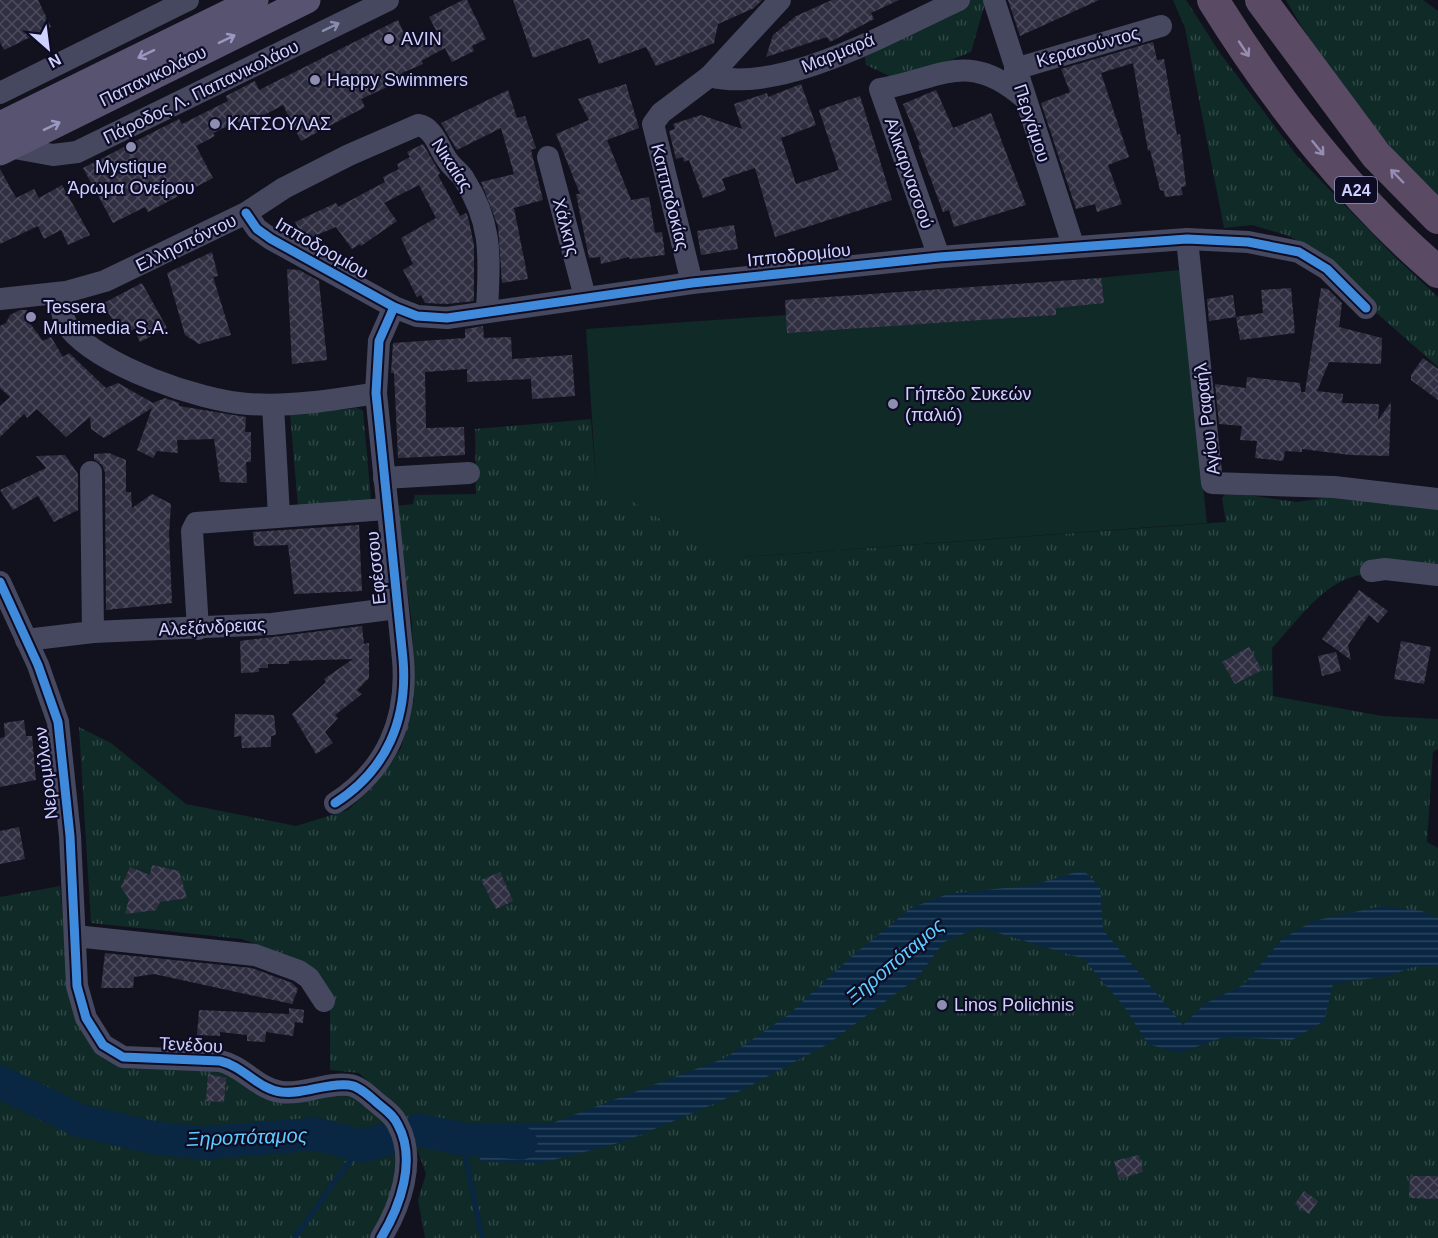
<svg xmlns="http://www.w3.org/2000/svg" width="1438" height="1238" viewBox="0 0 1438 1238" font-family="Arial,sans-serif">
<style>
.grass{fill:url(#grass-tufts)}
.pitch{fill:#0f2a27}
.water{fill:url(#water-rules)}
.lines{fill:none;stroke-linecap:round;stroke-linejoin:round}
.stream{stroke:#092743;stroke-width:5}
.river{stroke:#092743;stroke-width:33}
.building{fill:url(#building-cross-hatch)}
.minor{stroke:#46485f;stroke-width:22}
.major{stroke:#595372;stroke-width:27}
.highway{stroke:#5b4a64;stroke-width:32}
.cycleway-casing{stroke:#0d0c24;stroke-width:13}
.cycleway{stroke:#408adc;stroke-width:9}
.oneway{stroke:#8a8caf}
.oneway2{stroke:#9a98c0}
.oneway3{stroke:#958eb2}
.poi-dot{fill:#8d8eb0;stroke:#0d0c24;stroke-width:2}
.labels{text-anchor:middle;stroke-width:4.5;stroke-linejoin:round;paint-order:stroke}
.shield{fill:#0d0c24;stroke:#9596bd;stroke-width:1.5}
.shield-label{font-size:16px;font-weight:bold;fill:#cfd1ff}
.poi-label{font-size:18px;fill:#cfd1ff;stroke:#0d0c24;text-anchor:start}
.street-label{font-size:18px;fill:#cfd1ff;stroke:#0d0c24}
.water-label{font-size:20px;font-style:italic;fill:#5dceff;stroke:#0d0c24}
</style>
<defs>
<pattern id="grass-tufts" width="24" height="20" patternUnits="userSpaceOnUse" patternTransform="scale(1.5)"><rect width="24" height="20" fill="#0f2a27"/><path d="M3 7l-1-3M5 7V3M7 7l1-3M15 17l-1-3M17 17v-4M19 17l1-3" fill="none" stroke="#314847"/></pattern>
<pattern id="water-rules" width="6" height="5" patternUnits="userSpaceOnUse" patternTransform="scale(1.5)"><rect width="6" height="5" fill="#092743"/><path d="M0 2.5h6" fill="none" stroke="#2c455f"/></pattern>
<pattern id="building-cross-hatch" width="8" height="8" patternUnits="userSpaceOnUse" patternTransform="scale(1.5)"><rect width="8" height="8" fill="#302f41"/><path d="M0 0l8 8M0 8l8-8" fill="none" stroke="#4d4c5e"/></pattern>
</defs>
<rect width="100%" height="100%" fill="#12121e"/>
<g class="grass">
<path d="M966 0H986L971 52 900 81 866 65 863 46Z"/>
<path d="M1173 0H1186L1220 53 1297 156 1393 255 1438 297V367L1372 309 1312 249 1289 236 1252 225 1224 228 1185 28Z"/>
<path d="M1286 0H1423L1438 11V197C1379 140 1326 71 1286 0Z"/>
<path d="M358 408 363 411 371 500 298 506 290 414Z"/>
<path d="M591 419 596 479 745 557 1226 522 1222 498 1227 492 1297 502 1343 495 1438 509V568C1407 571 1365 568 1338 583 1312 598 1292 627 1272 648L1273 696 1382 716 1438 719V749L1433 752 1427 842 1438 848V1238H425L418 1200 426 1174 405 1116 359 1073 330 1070V999L303 962 242 939 91 923 79 727 111 743 186 804 296 826 348 810 373 787 401 748 414 700 412 625 396 506 413 504 415 495 476 494 475 429Z"/>
<path d="M60 886 69 990 81 1026 165 1066 226 1073 346 1093 395 1128 397 1188 375 1238H0V897Z"/>
</g>
<path class="pitch" d="M1180 270 1207 523 745 557 709 549 596 479 586 329 786 315 1055 282Z"/>
<path class="water" d="M1083 870 1100 887 1103 930 1183 1025 1206 1003 1243 985 1282 939 1313 921 1382 906 1422 911 1438 918V966L1413 967 1388 976 1333 984 1324 1021 1292 1040 1224 1037 1179 1053 1148 1044 1125 1008 1084 959 979 927 944 942 917 978 828 1044 723 1100 626 1141 542 1163 481 1162 471 1123H552L725 1058 788 1015 853 955 911 908 948 894 1033 885Z"/>
<g class="lines">
<g class="stream">
<path d="M462 1139 482 1238"/>
<path d="M294 1238C318 1208 337 1175 362 1146"/>
</g>
<g class="river">
<path d="M0 1082 78 1120 155 1138 203 1143 316 1134 362 1146 395 1137"/>
<path d="M419 1130 462 1139 521 1143"/>
</g>
</g>
<g class="building">
<path d="M0 0H38L51 27 4 50 0 42Z"/>
<path d="M463 0H467L486 39 472 46 474 51 452 62 445 48 421 61 423 64 402 73 405 79 361 99 365 107 301 141 283 105 242 127 238 121 213 133 215 136 196 146 213 178 148 212 145 207 113 223 83 168 179 119 182 124 228 101 226 96 255 81 259 90 398 20 409 45 437 32 429 17Z"/>
<path d="M513 0H762L754 8 718 24 714 43 656 66 646 47 599 64 589 38 533 58Z"/>
<path d="M832 0H899L871 13 874 19 830 42 827 37 766 57 773 35 796 16Z"/>
<path d="M1008 0H1099L1020 36Z"/>
<path d="M1153 42 1157 60 1164 59 1177 135 1180 134 1186 186 1181 187 1183 195 1165 197 1164 191 1160 190 1150 150 1148 151 1133 63 1101 73 1129 157 1108 165 1122 204 1097 212 1095 204 1076 209 1041 103 1070 92 1061 69Z"/>
<path d="M626 84 639 128 607 140 631 200 649 197 655 233 662 232 665 255 630 259 629 257 601 264 600 257 589 258 576 194H580L556 134 589 120 578 99Z"/>
<path d="M801 84 816 125 781 138 796 184 839 170 819 110 860 96 892 200 775 237 755 168 722 179 726 190 703 198 689 160 684 162 683 157 676 159 669 131 675 129 673 124 701 115 742 129 734 104 767 93 768 97Z"/>
<path d="M508 90 517 118 525 116 536 148 531 150 543 200 514 208 528 279 502 283 498 226 481 182 514 174 501 128 457 150 441 123Z"/>
<path d="M936 90 953 128 991 113 1026 205 954 227 949 210 943 212 918 145H920L903 104Z"/>
<path d="M423 144 440 173 438 175 460 216 466 213 468 217 474 245V301L446 304 425 303 421 295 417 297 403 270 413 264 401 238 436 218 419 185 384 203 397 221 361 246 360 244 352 249 336 227 305 240 295 222 336 203 338 207 385 182 383 177 399 169 397 164 410 157 407 152Z"/>
<path d="M0 169 16 198 34 189 39 198 62 185 90 235 68 245 61 230 44 239 38 226 0 244Z"/>
<path d="M734 225 738 249 701 255 697 231Z"/>
<path d="M212 252 218 276 213 277 231 335 199 344 185 335 167 273Z"/>
<path d="M287 269 299 270 319 281 327 360 292 364Z"/>
<path d="M1101 278 1104 303 1056 308V315L787 333 785 300Z"/>
<path d="M142 283 167 328 140 342 134 329 123 335 102 304Z"/>
<path d="M1291 288 1295 333 1240 340 1236 317 1263 313 1261 290Z"/>
<path d="M1321 288 1328 289 1342 303 1339 327 1382 338 1381 364 1329 362 1317 391 1343 394 1342 403 1379 404 1378 420 1391 402 1389 456 1350 455 1302 449V452L1285 451 1283 461 1255 458 1257 441 1240 440 1242 426 1219 424 1215 384 1246 388 1247 377 1300 383 1301 392H1305Z"/>
<path d="M1233 295 1236 317 1209 321 1207 299Z"/>
<path d="M20 310H27L26 318 43 341 51 337 63 357 69 353 106 388 118 383 153 403 165 398 179 403V406L246 417 245 432H251V462H246L247 483 220 482 214 439 177 440 178 453 157 451 153 458 137 450 152 408 104 438 91 429 90 417 66 437 37 409 27 418 24 414 0 437V406L10 397 0 388V326L6 323 10 315Z"/>
<path d="M483 326 484 338 511 337 512 359 572 355 575 396 532 399 531 379 467 382V369L425 372 426 428 464 427 465 455 398 458 394 373H391L393 343 465 338V329Z"/>
<path d="M1423 358 1438 369V400L1411 380V375Z"/>
<path d="M109 453 126 460V492H131L132 508 152 494 171 504 169 534 172 603 106 610 105 472 102 465 94 459V454Z"/>
<path d="M65 455 78 474V510L54 522 38 496 13 510 0 490 46 468 36 456Z"/>
<path d="M359 525 362 591 294 594 288 545 254 546 253 532Z"/>
<path d="M1359 590 1388 611 1378 623 1369 615 1348 645 1351 660 1322 639Z"/>
<path d="M362 626 364 644 369 643V678L357 690 362 694 335 715 338 718 325 732 333 743 316 754 292 714 326 682 324 679 353 659 289 661V664H268V668H259V672L241 673 240 641Z"/>
<path d="M1401 641 1431 647 1424 684 1394 679Z"/>
<path d="M1249 647 1262 670 1235 684 1222 662Z"/>
<path d="M1336 652 1341 671 1322 676 1318 656Z"/>
<path d="M235 714 274 715 276 735 271 736V747L242 748 241 736 234 737Z"/>
<path d="M24 720 26 736H32L36 780 0 787V738L5 737 4 723Z"/>
<path d="M19 827 25 859 0 864V831Z"/>
<path d="M152 865 179 871 187 898 160 902 156 910 125 914 129 899 121 887 130 867 150 875Z"/>
<path d="M500 872 513 901 496 909 481 880Z"/>
<path d="M105 953 252 968 292 983 298 989 292 1004 154 974 134 977 133 988H101Z"/>
<path d="M289 1008 304 1010 303 1023 295 1022 293 1036 266 1032 265 1042 247 1041V1035L220 1032V1036L197 1035 199 1010 289 1014Z"/>
<path d="M208 1074 226 1078 224 1102 206 1101Z"/>
<path d="M1139 1155 1143 1172 1119 1179 1114 1161Z"/>
<path d="M1410 1176H1438V1199L1409 1198Z"/>
<path d="M1304 1191 1318 1201 1309 1214 1295 1204Z"/>
</g>
<g class="lines">
<g class="minor">
<path d="M994 0 1073 245"/>
<path d="M1015 69 1161 26"/>
<path d="M710 76C782 95 893 30 959 0"/>
<path d="M0 93 188 0"/>
<path d="M9 147 53 155 77 152 388 0"/>
<path d="M548 157 585 297"/>
<path d="M246 213 257 229 271 239 394 307 417 316 447 318 692 283 939 257 1187 239 1248 242 1299 252 1327 269 1366 308"/>
<path d="M1187 239 1212 483 1334 487 1438 499"/>
<path d="M939 257 880 89C940 79 967 49 1023 97"/>
<path d="M692 283 653 124 661 113 710 76 780 0"/>
<path d="M58 294C61 304 62 320 69 328 100 366 200 401 248 404 291 407 334 400 376 393"/>
<path d="M0 299 66 292 105 281 246 213 284 188 349 155 418 125C433 127 438 146 446 158 451 167 459 171 464 179 494 226 489 260 487 312"/>
<path d="M273 405 279 516"/>
<path d="M91 472 93 632"/>
<path d="M384 478 469 473"/>
<path d="M1371 571 1385 569 1438 575"/>
<path d="M0 582 38 665 58 722 70 836 77 986 86 1018 103 1045 123 1057 220 1061C243 1066 258 1089 281 1092 304 1095 327 1082 349 1085 359 1086 369 1096 376 1102 384 1109 394 1115 398 1125 417 1160 400 1207 381 1238"/>
<path d="M198 629 192 531 196 523 386 509"/>
<path d="M26 640 93 632 272 624 397 608"/>
<path d="M335 803C387 770 408 719 403 659L376 393 379 341 394 307"/>
<path d="M75 936 255 955 299 971 309 978 324 1001"/>
</g>
<g class="major">
<path d="M0 125 255 0"/>
<path d="M0 152 307 0"/>
</g>
<g class="highway">
<path d="M1213 0C1273 97 1351 198 1438 272"/>
<path d="M1261 0 1376 155 1438 218"/>
</g>
<defs>
<g id="cycleway">
<path d="M246 213 257 229 271 239 394 307 417 316 447 318 692 283 939 257 1187 239 1248 242 1299 252 1327 269 1366 308"/>
<path d="M0 582 38 665 58 722 70 836 77 986 86 1018 103 1045 123 1057 220 1061C243 1066 258 1089 281 1092 304 1095 327 1082 349 1085 359 1086 369 1096 376 1102 384 1109 394 1115 398 1125 417 1160 400 1207 381 1238"/>
<path d="M335 803C387 770 408 719 403 659L376 393 379 341 394 307"/>
</g>
</defs>
<use href="#cycleway" class="cycleway-casing"/>
<use href="#cycleway" class="cycleway"/>
</g>
<defs><path id="oneway-shaft" d="M-6 0H5M1.5-3L5.5 0L1.5 3" fill="none" stroke-width="1.6" stroke-linecap="round" stroke-linejoin="round" transform="scale(1.5)"/></defs>
<use class="oneway" href="#oneway-shaft" transform="translate(331 27) rotate(-26)"/>
<g class="oneway2">
<use href="#oneway-shaft" transform="translate(227 39) rotate(-26)"/>
<use href="#oneway-shaft" transform="translate(146 54) rotate(154)"/>
<use href="#oneway-shaft" transform="translate(52 126) rotate(-26)"/>
</g>
<g class="oneway3">
<use href="#oneway-shaft" transform="translate(1244 49) rotate(56)"/>
<use href="#oneway-shaft" transform="translate(1318 148) rotate(51)"/>
<use href="#oneway-shaft" transform="translate(1397 176) rotate(-134)"/>
</g>
<g class="poi-dot">
<circle cx="389" cy="39" r="6"/>
<circle cx="315" cy="80" r="6"/>
<circle cx="215" cy="124" r="6"/>
<circle cx="131" cy="147" r="6"/>
<circle cx="31" cy="317" r="6"/>
<circle cx="893" cy="404" r="6"/>
<circle cx="942" cy="1005" r="6"/>
</g>
<g class="labels">
<rect class="shield" x="1335" y="177" width="42" height="26" rx="4.5"/>
<g class="shield-label">
<text x="1356" y="196">Α24</text>
</g>
<g class="poi-label">
<text x="401" y="45">AVIN</text>
<text x="327" y="86">Happy Swimmers</text>
<text x="227" y="130">ΚΑΤΣΟΥΛΑΣ</text>
<text x="131" y="173" text-anchor="middle">Mystique<tspan x="131" dy="21">Άρωμα Ονείρου</tspan></text>
<text x="43" y="313">Tessera<tspan x="43" dy="21">Multimedia S.A.</tspan></text>
<text x="905" y="400">Γήπεδο Συκεών<tspan x="905" dy="21">(παλιό)</tspan></text>
<text x="954" y="1011">Linos Polichnis</text>
</g>
<g class="street-label">
<text transform="translate(1088 47) rotate(-16)" y="6">Κερασούντος</text>
<text transform="translate(838 53) rotate(-22)" y="6">Μαρμαρά</text>
<text transform="translate(153 76) rotate(-26)" y="6">Παπανικολάου</text>
<text transform="translate(201 92) rotate(-26)" y="6">Πάροδος Λ. Παπανικολάου</text>
<text transform="translate(1032 123) rotate(72)" y="6">Περγάμου</text>
<text transform="translate(452 165) rotate(57)" y="6">Νικαίας</text>
<text transform="translate(909 173) rotate(71)" y="6">Αλικαρνασσού</text>
<text transform="translate(670 197) rotate(76)" y="6">Καππαδοκίας</text>
<text transform="translate(566 227) rotate(75)" y="6">Χάλκης</text>
<text transform="translate(186 243) rotate(-26)" y="6">Ελλησπόντου</text>
<text transform="translate(322 248) rotate(30)" y="6">Ιπποδρομίου</text>
<text transform="translate(799 255) rotate(-6)" y="6">Ιπποδρομίου</text>
<text transform="translate(1207 419) rotate(-97)" y="6">Αγίου Ραφαήλ</text>
<text transform="translate(376 568) rotate(-96)" y="6">Εφέσσου</text>
<text transform="translate(212 627) rotate(-3)" y="6">Αλεξάνδρειας</text>
<text transform="translate(46 773) rotate(-97)" y="6">Νερομύλων</text>
<text transform="translate(191 1045) rotate(3)" y="6">Τενέδου</text>
</g>
<g class="water-label">
<text transform="translate(895 961) rotate(-40)" y="7">Ξηροπόταμος</text>
<text transform="translate(247 1137) rotate(-2)" y="7">Ξηροπόταμος</text>
</g>
</g>
<g transform="translate(48 48) rotate(152)" stroke="#0d0c24" stroke-width="4.5" paint-order="stroke">
<path d="M0-4.5L10 22L0 15L-10 22Z" fill="#cfd1ff"/>
<text y="-9" font-size="16" font-weight="bold" text-anchor="middle" fill="#cfd1ff">N</text>
</g>
</svg>
